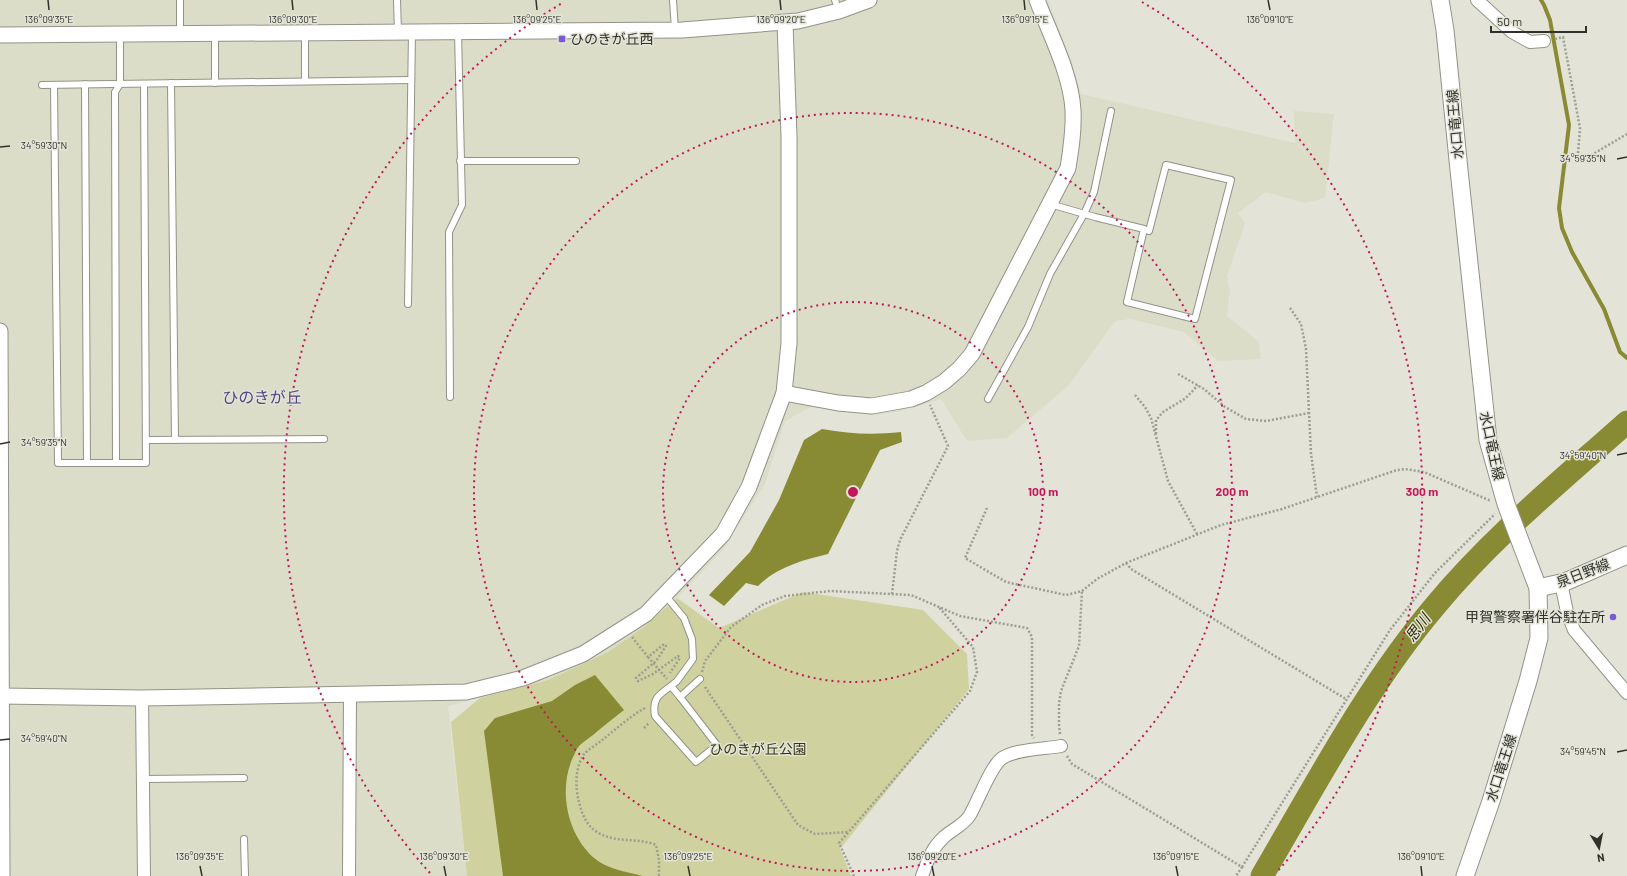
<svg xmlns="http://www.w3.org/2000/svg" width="1627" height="876" viewBox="0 0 1627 876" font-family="Barlow,'Noto Sans JP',sans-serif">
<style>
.built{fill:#dbddc8}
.green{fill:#cfd29f}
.water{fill:#888b33}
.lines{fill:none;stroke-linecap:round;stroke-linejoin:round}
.stream{stroke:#888b33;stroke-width:4}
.river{stroke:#888b33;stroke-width:23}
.service-casing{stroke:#929387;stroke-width:8}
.minor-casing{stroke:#929387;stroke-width:14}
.tertiary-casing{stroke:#929387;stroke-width:17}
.secondary-casing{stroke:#929387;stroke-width:19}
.path{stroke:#9d9d93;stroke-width:2.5;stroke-dasharray:2 2;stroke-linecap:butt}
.service{stroke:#fff;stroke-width:6}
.minor{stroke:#fff;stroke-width:12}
.tertiary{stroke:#fff;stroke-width:15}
.secondary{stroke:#fff;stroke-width:17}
.ticks{fill:none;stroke:#31312c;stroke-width:1.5}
.ring{fill:none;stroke:#c2185b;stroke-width:2;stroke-dasharray:2 4}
.poi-dot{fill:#785ad4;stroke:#e3e4d7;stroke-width:1.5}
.labels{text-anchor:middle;stroke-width:3;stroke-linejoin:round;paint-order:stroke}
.poi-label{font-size:14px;fill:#31312c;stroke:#e3e4d7;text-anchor:start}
.street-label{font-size:14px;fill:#31312c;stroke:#e3e4d7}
.park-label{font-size:14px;fill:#353610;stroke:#e3e4d7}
.water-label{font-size:15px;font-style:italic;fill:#2c2d07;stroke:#e3e4d7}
.quarter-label{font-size:16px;fill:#534785;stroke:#e3e4d7}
.ticks-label{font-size:10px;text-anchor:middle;fill:#31312c;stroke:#e3e4d7;stroke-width:3;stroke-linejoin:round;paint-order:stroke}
.centre{fill:#c2185b;stroke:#e3e4d7;stroke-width:2}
.ring-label{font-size:12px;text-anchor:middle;font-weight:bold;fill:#c2185b;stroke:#e3e4d7;stroke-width:3;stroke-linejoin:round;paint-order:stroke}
</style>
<rect width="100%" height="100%" fill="#e3e4d7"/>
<path class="built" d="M0 0H1048L1072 62 1081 94 1295 143 1294 111 1334 114 1325 198 1305 203 1266 192 1238 213 1245 223 1227 276 1230 291 1227 316 1259 342 1261 359 1218 361 1184 332 1130 319 1115 321 1069 385 1007 438 967 441 941 399 898 412 873 415 811 407 785 421 765 484 723 550 677 598 645 626 608 652 548 680 448 706 467 876H0Z"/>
<path class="green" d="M803 592 923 610 967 654 969 689 840 849 851 876H467L451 722 480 698 548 680 608 652 645 626 677 598 719 628Z"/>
<g class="water">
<path d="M822 429C850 434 873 435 901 432L902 442 880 450 828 554C803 560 777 567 758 586L746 583 724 606 709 595 750 552 779 500 804 440Z"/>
<path d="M595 675 624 710C614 718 603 726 593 735 589 738 583 742 579 746 576 749 575 754 573 757 558 790 567 834 594 858 607 869 627 872 643 876H503L484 731 495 718 552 701 575 685Z"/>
</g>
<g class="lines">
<path class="stream" d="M1541 0 1544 5 1550 20 1569 125 1559 208 1562 228 1572 252 1604 309 1620 352 1627 358"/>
<path class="river" d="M1262 876C1316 784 1366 688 1435 606 1491 538 1561 481 1627 422"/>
<defs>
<g id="service">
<path d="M397 0 398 32"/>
<path d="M673 0 675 30"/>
<path d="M835 0 839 11"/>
<path d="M180 34V0"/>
<path d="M305 81V33"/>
<path d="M171 83 175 440"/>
<path d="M215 83V34"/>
<path d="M85 84 87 463"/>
<path d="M42 85 411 80"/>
<path d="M54 85 58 463H146L144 84"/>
<path d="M460 161H576"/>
<path d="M1050 204 1095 217 1144 229 1149 231 1166 165 1231 180 1195 319 1127 302 1144 229"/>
<path d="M408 304 412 32"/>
<path d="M450 397 449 232 462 205 458 32"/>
<path d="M988 399 1028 327 1050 274 1084 214 1094 192 1111 111"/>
<path d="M146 440 324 439"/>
<path d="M116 463 115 92 120 84V34"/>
<path d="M665 595 684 618 692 639 693 659 677 681 671 686 680 697 700 679"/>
<path d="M671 686C658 695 652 699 655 716L696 762 717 745 680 697"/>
<path d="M143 779 244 778"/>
<path d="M244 839 245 876"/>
</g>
<g id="minor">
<path d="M1477 0 1512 32 1530 42 1544 41"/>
<path d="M1561 583 1567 612 1574 630 1627 693"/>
<path d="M142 698 144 876"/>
<path d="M349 876 350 695"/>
<path d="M922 876C928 860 931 849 944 837 953 829 964 825 970 815 978 801 990 768 1001 759 1013 749 1046 749 1061 746"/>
</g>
<g id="tertiary">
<path d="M0 35 682 30 798 21 839 11 869 0"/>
<path d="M0 331 2 876"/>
<path d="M784 393 838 403 872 406 911 399 926 393 944 382 959 369 972 354 1068 168C1071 149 1074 130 1073 110 1071 74 1050 34 1037 0"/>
<path d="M0 696 142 698 466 692 523 678 583 654 646 614 723 534 749 487 784 393 789 343V137L785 23"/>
</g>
<g id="secondary">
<path d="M1440 0 1445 30 1459 170 1488 440 1506 504 1538 588 1539 638 1528 681 1491 801 1465 876"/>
<path d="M1538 588 1565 582 1627 555"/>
</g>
</defs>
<use href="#service" class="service-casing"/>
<use href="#minor" class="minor-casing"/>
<use href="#tertiary" class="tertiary-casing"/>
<use href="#secondary" class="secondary-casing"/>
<g class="path">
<path d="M1555 39 1563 37 1580 128 1578 154 1583 160 1627 134"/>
<path d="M1290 308 1301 324 1306 349 1311 454 1317 497"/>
<path d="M1178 374 1204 389 1225 407 1246 419 1266 421 1309 413"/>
<path d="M1135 395 1145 407 1151 418 1168 481 1197 534"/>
<path d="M1156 434V420L1163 412 1186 398 1198 385"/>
<path d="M987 508 965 558 1006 582 1066 595 1082 591 1097 579 1126 563 1221 525 1282 509 1397 470 1405 469 1424 472 1491 501"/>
<path d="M1126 563 1131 569 1346 699"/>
<path d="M892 594 897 551 900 540 948 446 930 405"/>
<path d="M632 637 648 657 664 644 666 646 656 661 636 678 638 681 653 674 678 656 680 658 670 673"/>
<path d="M648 657 667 679"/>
<path d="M702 672 705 661 731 627 762 605 785 596 830 591 911 595 960 616 1027 628 1032 637V735L1034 738"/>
<path d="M705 687 798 825 815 834 849 832"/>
<path d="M645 708C629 717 615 730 601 741 596 745 589 749 584 754 575 767 575 788 579 802 582 814 586 825 597 832 616 844 637 837 656 845L659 860V876"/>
<path d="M644 728 649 723"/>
<path d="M1060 734 1059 725V704L1061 691 1079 646 1082 591"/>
<path d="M1067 756 1072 764 1242 867 1236 876"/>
<path d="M1242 867 1390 630 1435 573 1495 514"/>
<path d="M854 876 839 843 970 691 977 672 973 647 938 606"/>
</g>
<use href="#service" class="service"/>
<use href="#minor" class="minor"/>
<use href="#tertiary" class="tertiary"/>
<use href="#secondary" class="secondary"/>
</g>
<path class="ticks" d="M48 0 49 10M292 0 293 10M536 0 537 10M780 0 781 10M1024 0 1025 10M1268 0 1270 10M0 147 10 146M1617 159 1627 157M0 444 10 442M1617 455 1627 453M0 740 10 739M1617 752 1627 750M200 866 202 876M444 866 446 876M688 866 690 876M932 866 934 876M1176 866 1178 876M1421 866 1422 876"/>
<g class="ring">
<circle cx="853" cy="492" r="190"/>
<circle cx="853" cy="492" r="379"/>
<path d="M430 873A569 569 0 0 1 564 2M1142 2A569 569 0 0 1 1276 873"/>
</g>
<g class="poi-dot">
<rect x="558" y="35" width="8" height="8" rx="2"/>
<circle cx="1613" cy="617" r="4"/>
</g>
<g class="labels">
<g class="poi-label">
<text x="570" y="44">ひのきが丘西</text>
<text x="1605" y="622" text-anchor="end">甲賀警察署伴谷駐在所</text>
</g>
<g class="street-label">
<text transform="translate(1455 124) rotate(-95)" y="5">水口竜王線</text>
<text transform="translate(1492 446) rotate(78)" y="5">水口竜王線</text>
<text transform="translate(1583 573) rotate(-21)" y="5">泉日野線</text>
<text transform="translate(1501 768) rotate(-72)" y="5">水口竜王線</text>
</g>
<g class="park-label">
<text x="758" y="754">ひのきが丘公園</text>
</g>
<g class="water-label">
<text transform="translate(1418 628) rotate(-53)" y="5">思川</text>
</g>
<g class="quarter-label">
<text x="262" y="403">ひのきが丘</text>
</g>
</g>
<g class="ticks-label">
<text x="49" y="23">136°09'35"E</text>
<text x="293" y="23">136°09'30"E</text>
<text x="537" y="23">136°09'25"E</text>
<text x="781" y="23">136°09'20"E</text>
<text x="1025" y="23">136°09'15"E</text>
<text x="1270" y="23">136°09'10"E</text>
<text x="44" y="149">34°59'30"N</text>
<text x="1583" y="162">34°59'35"N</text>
<text x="44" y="446">34°59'35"N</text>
<text x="1583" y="459">34°59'40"N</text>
<text x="44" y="742">34°59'40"N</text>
<text x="1583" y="755">34°59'45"N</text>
<text x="200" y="860">136°09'35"E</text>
<text x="444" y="860">136°09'30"E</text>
<text x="688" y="860">136°09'25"E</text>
<text x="932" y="860">136°09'20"E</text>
<text x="1176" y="860">136°09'15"E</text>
<text x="1421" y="860">136°09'10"E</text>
</g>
<circle cx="853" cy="492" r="6" class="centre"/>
<g class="ring-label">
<text x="1043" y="496">100 m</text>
<text x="1232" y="496">200 m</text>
<text x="1422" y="496">300 m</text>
</g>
<g transform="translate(1599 848) rotate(170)" stroke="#e3e4d7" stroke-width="3" paint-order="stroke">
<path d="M0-3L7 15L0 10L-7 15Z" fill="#31312c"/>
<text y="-6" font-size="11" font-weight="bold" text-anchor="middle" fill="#31312c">N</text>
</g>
<path d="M1491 26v6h95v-6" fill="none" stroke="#31312c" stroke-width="2"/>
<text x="1497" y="26" font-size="12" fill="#31312c" stroke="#e3e4d7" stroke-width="3" paint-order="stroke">50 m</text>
</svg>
